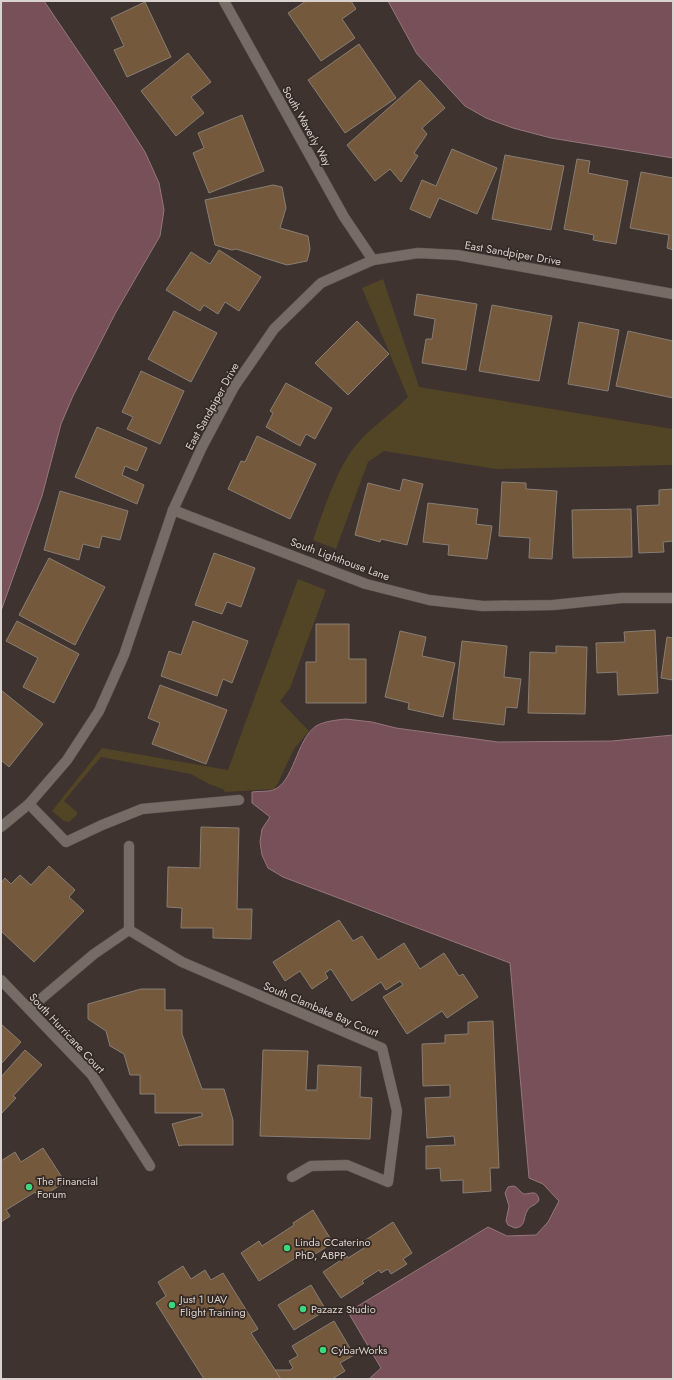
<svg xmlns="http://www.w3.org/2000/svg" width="674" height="1380" viewBox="0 0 674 1380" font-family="Jost,sans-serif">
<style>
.green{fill:#514526}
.water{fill:#785059;stroke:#95777c}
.building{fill:#74593c;stroke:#887e75}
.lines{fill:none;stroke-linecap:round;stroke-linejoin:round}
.service-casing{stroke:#5b524d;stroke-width:11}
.minor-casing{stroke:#5b524d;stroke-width:11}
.service{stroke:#776b65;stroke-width:10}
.minor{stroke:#776b65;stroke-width:10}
.poi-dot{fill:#3dd77e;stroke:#342924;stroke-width:1.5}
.labels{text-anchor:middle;stroke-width:3.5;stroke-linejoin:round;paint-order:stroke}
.street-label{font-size:11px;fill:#d9d2ce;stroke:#342924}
.poi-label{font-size:11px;fill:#d9d2ce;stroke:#342924;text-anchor:start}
</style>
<rect width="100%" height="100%" fill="#3e332e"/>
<g class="green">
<path d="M383 279 419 387 673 429V465L496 469 384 451 368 462 336 549 313 540C323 512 337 467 356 445 371 427 391 414 408 397L362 288Z"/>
<path d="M298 579 326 590 290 688 280 701 309 731 294 749 278 783 274 789 225 792 223 789 209 784 191 774 101 757 64 801 77 812V815L69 822 64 821 52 811 102 748 228 770Z"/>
</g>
<g class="water">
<path d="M1 1H44L120 113 145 152 159 183 164 210 160 236 116 312 73 396 61 424 42 496 1 611Z"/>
<path d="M388 1H673V158L551 138 513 128 486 118 465 106 417 54Z"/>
<path d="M346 719 372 722 396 728 498 742 612 741 673 735V1379H369L381 1368 348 1312 488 1227 507 1236 536 1235 548 1222 559 1201 543 1184 529 1178 510 963 283 877 268 868 262 855 260 842 262 829 270 817 252 803V792C258 791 267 792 273 790 294 783 296 740 316 726 325 721 337 720 346 719Z"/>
<path d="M513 1186C519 1187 519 1192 524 1194 531 1194 537 1189 539 1200 536 1206 530 1205 527 1211 523 1218 526 1227 515 1228L508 1225 506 1221 509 1206 505 1193 508 1187Z"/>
</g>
<g class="building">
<path d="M306 1H351L356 9 342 19 355 38 321 61 288 13Z"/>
<path d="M145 2 171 57 127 77 114 50 124 46 111 18Z"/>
<path d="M359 44 396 98 345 133 308 80Z"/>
<path d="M188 53 211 82 191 97 204 113 176 136 141 91Z"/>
<path d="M420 80 445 108 422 128 427 134 414 153 418 156 401 182 390 169 375 181 347 145Z"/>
<path d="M242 115 264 171 209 193 193 153 204 148 198 133Z"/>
<path d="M452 149 497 168 477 214 439 198 430 218 410 209 422 180 436 186Z"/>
<path d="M505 155 564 166 551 230 492 219Z"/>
<path d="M577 159 590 161 588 173 628 181 616 244 593 240 594 235 564 229Z"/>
<path d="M641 172 673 178V250L667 248 669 235 630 228Z"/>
<path d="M273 185 282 187 286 208 280 228 308 236 310 249 307 261 287 265 236 249 232 250 215 245 205 200Z"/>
<path d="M219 250 261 277 239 311 225 302 218 314 204 305 200 311 166 290 191 252 210 264Z"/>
<path d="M417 294 477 304 466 370 422 363 426 339H432L435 319 414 315Z"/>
<path d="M492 305 552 316 539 381 479 371Z"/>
<path d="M174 311 217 333 191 382 148 359Z"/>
<path d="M357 321 389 354 348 395 315 363Z"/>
<path d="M579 322 619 330 608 391 568 384Z"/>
<path d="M628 331 673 341V398L616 386Z"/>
<path d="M141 371 184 391 160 444 127 429 133 417 122 412Z"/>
<path d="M286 383 332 408 315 439 306 434 300 446 266 427 273 413 270 411Z"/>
<path d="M97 427 147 448 137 471 125 466 122 475 144 485 137 504 75 477Z"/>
<path d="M257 436 316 464 290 519 228 489 241 461 245 462Z"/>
<path d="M403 479 423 484 407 545 381 539 380 542 355 535 368 483 400 491Z"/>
<path d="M502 482 526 483V489L557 491 552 559 529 558 530 538 499 536Z"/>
<path d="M673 489V541L663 542 664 552 639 553 637 506 659 505V490Z"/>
<path d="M60 491 128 511 120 540 102 536 99 548 83 544 79 560 44 550Z"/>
<path d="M428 503 478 509 476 524 492 526 487 559 448 555 449 545 423 542Z"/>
<path d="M631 509 632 557 573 558 572 510Z"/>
<path d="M214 553 255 568 241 607 227 602 222 614 195 605Z"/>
<path d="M49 558 105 587 75 645 19 615Z"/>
<path d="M17 621 79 654 54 703 23 687 38 658 6 641Z"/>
<path d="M193 621 248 641 232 683 223 679 217 696 161 676 169 651 181 655Z"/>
<path d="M316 624H349V659H366V703H306V662H316Z"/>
<path d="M655 630 658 693 618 695 617 672 597 673 596 643 625 642 624 632Z"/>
<path d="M400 631 426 637 422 656 455 663 443 717 408 709 409 703 385 697Z"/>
<path d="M667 637 673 638V680L661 678Z"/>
<path d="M462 641 507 646 504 677 521 679 517 708 506 707 504 725 453 719Z"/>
<path d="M556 646 587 647 585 714 528 713 530 652 556 653Z"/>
<path d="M160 685 227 710 206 764 152 744 160 723 148 718Z"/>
<path d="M1 690 43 724 9 767 1 760Z"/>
<path d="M201 827 239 828 237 909H252L251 939 213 938V928H181L182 908 167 907 168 867 200 868Z"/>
<path d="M49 866 75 890 69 897 84 911 34 962 1 931V883L5 878 11 884 20 875 31 885Z"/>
<path d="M339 920 353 941 362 936 378 960 404 943 420 969 444 953 459 976 463 974 478 997 447 1018 442 1011 407 1034 383 997 403 985 400 981 386 990 381 982 352 1001 331 969 325 973 328 978 312 989 300 971 285 981 273 962Z"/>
<path d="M141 989H165V1010H182V1034L202 1089H224L233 1120V1145H183L179 1146 172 1124 202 1116V1113H155V1094H140V1075H130L124 1054 110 1046 106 1031 88 1019V1004Z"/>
<path d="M493 1021 499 1168H490L491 1191 463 1193V1180L441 1181 440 1168 426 1169V1146L455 1145 454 1136 427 1138 425 1098 450 1097V1085L423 1086 422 1044 445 1043V1035L468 1034V1022Z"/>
<path d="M1 1024 21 1042 1 1064Z"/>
<path d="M25 1050 42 1065 13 1096 16 1098 1 1114V1077Z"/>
<path d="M263 1050 308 1051 306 1090H317L318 1065 361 1067 360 1097 372 1098 370 1139 260 1136Z"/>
<path d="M43 1148 65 1182 40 1198 35 1192 6 1210 10 1216 1 1222V1161L15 1152 21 1162Z"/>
<path d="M313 1210 333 1243 312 1256 308 1250 259 1281 241 1253 259 1241 262 1246 294 1225 293 1223Z"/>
<path d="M393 1222 412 1253 403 1259 407 1264 391 1274 388 1269 381 1273 379 1270 362 1281 364 1283 341 1298 323 1272 347 1256 348 1258 364 1248 361 1243Z"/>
<path d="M183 1266 191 1279 205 1270 211 1280 223 1273 258 1329 251 1333 281 1379H204L156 1303 166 1296 158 1282Z"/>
<path d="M311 1285 326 1310 294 1330 278 1305Z"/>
<path d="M334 1321 354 1355 340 1363 345 1371 332 1379H281L275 1370H290L293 1368 289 1361 298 1356 292 1346Z"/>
</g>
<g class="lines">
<defs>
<g id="service">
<path d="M29 804 66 842 102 825 142 809 239 800"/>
<path d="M129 930 182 962 382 1048 397 1111 388 1182 347 1165 311 1166 292 1177"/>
<path d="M129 930V846"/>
<path d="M1 980 92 1075 150 1166"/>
<path d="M29 1009 94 954 129 930"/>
</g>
<g id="minor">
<path d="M224 1 344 217 373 260"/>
<path d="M173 510 366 584 429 600 483 606 553 605 622 598H673"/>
<path d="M1 827 29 804 67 760 99 711 124 655 173 510 202 447 234 387 274 329 321 283 373 260 418 253 457 255 673 294"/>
</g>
</defs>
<use href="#service" class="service-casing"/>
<use href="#minor" class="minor-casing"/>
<use href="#service" class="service"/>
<use href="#minor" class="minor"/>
</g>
<g class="poi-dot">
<circle cx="29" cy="1187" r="4"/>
<circle cx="287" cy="1248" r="4"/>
<circle cx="172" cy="1305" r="4"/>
<circle cx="303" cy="1309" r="4"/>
<circle cx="323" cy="1350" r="4"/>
</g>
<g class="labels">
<g class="street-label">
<text transform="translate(307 126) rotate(61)" y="4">South Waverly Way</text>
<text transform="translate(513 253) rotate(10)" y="4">East Sandpiper Drive</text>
<text transform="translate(212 406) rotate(-61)" y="4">East Sandpiper Drive</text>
<text transform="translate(340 559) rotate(20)" y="4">South Lighthouse Lane</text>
<text transform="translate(321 1009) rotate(23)" y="4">South Clambake Bay Court</text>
<text transform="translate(67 1033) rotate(47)" y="4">South Hurricane Court</text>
</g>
<g class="poi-label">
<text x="37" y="1185">The Financial<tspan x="37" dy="13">Forum</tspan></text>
<text x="295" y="1246">Linda CCaterino<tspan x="295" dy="13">PhD, ABPP</tspan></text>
<text x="180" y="1303">Just 1 UAV<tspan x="180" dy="13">Flight Training</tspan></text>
<text x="311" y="1313">Pazazz Studio</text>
<text x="331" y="1354">CybarWorks</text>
</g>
</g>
<rect width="674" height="1380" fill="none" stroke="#d9d2ce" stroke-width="4"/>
</svg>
